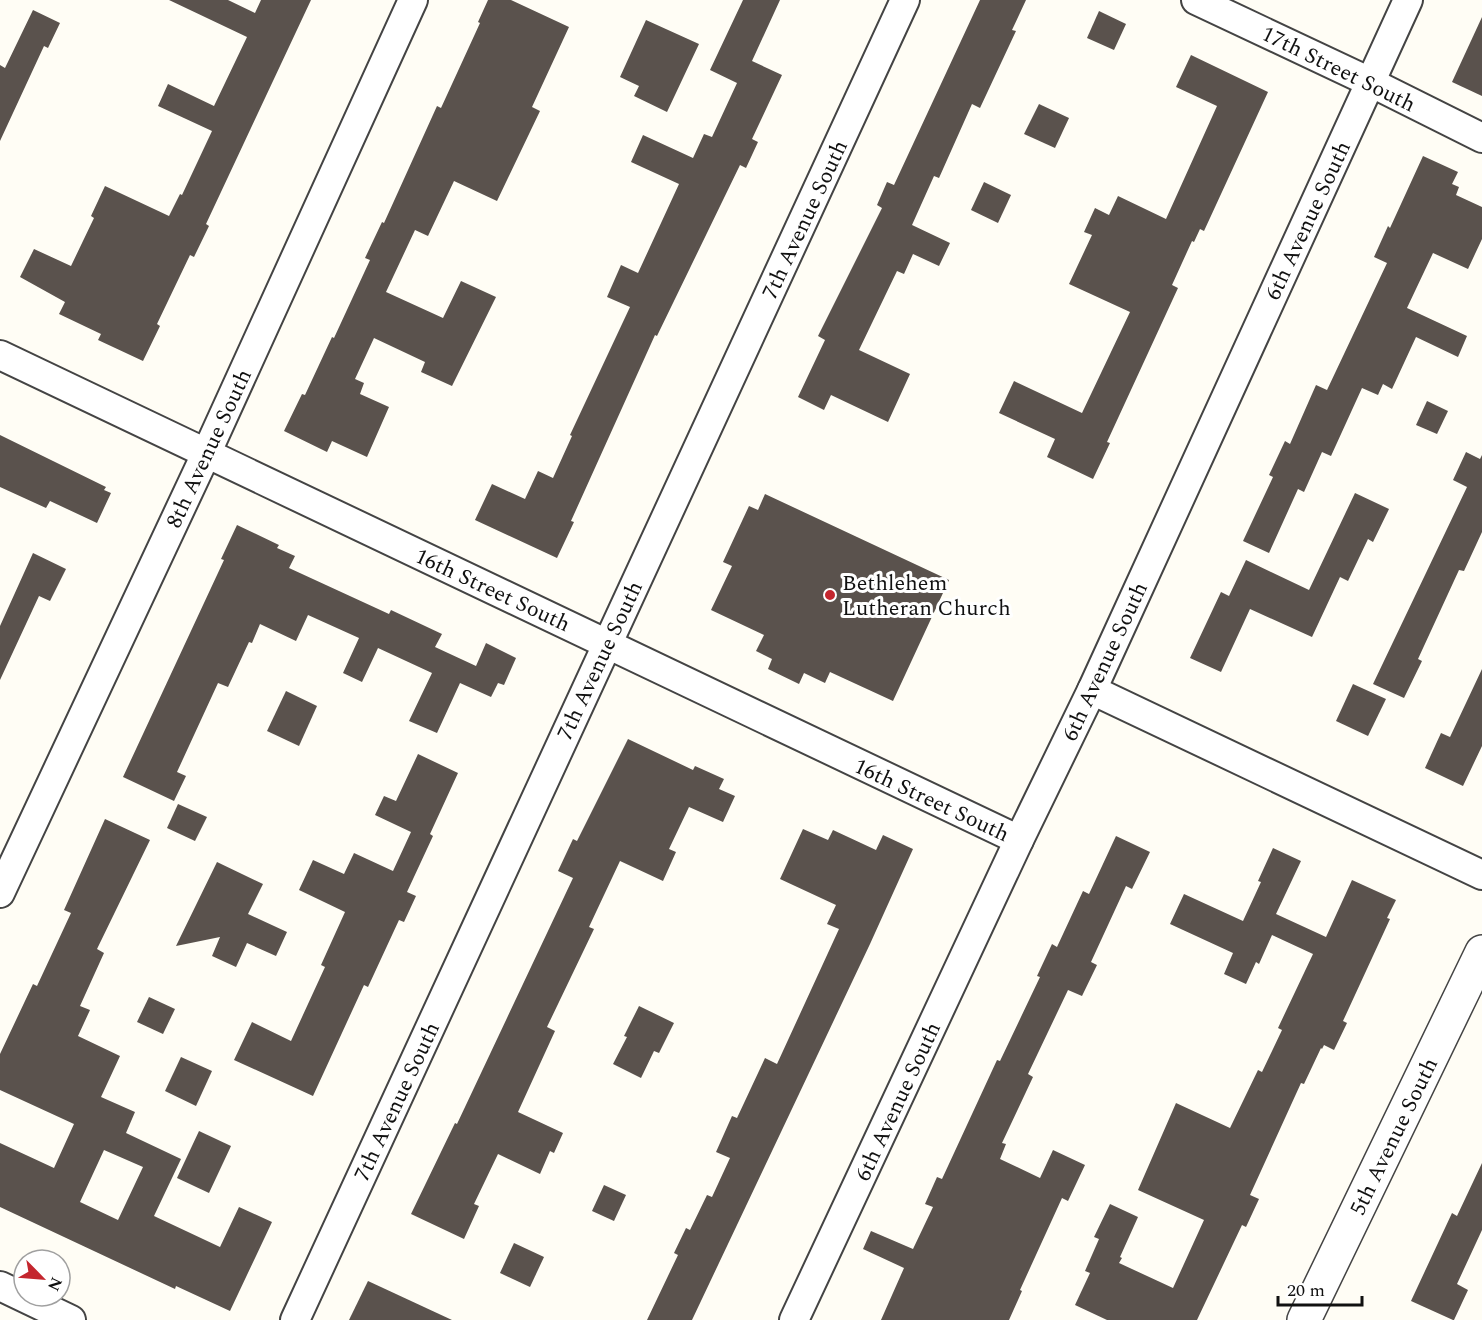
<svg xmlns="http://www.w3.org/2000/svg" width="1482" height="1320" viewBox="0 0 1482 1320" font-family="Spectral,serif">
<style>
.building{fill:#5a524d;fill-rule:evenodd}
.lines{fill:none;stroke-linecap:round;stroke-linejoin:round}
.minor-casing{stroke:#444;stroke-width:32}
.tertiary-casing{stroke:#444;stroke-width:36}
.minor{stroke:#fff;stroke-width:28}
.tertiary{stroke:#fff;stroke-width:33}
.poi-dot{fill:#c4262e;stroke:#fff;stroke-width:2}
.labels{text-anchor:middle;stroke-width:6;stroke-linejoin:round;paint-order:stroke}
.street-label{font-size:22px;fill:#111;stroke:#fff}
.poi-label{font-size:22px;fill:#111;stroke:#fff;text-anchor:start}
</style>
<rect width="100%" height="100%" fill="#fffdf5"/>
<g class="building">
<path d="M169 0H228L255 13 261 0H311L206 224 209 226 194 257 190 255 157 324 160 326 143 361 98 340 101 334 59 314 65 302 20 277 34 249 71 266 94 218 91 216 105 186 169 216 180 194 182 195 212 131 158 106 168 84 214 106 247 37Z"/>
<path d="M488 0H511L569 27 532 107 540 111 497 201 454 181 428 236 415 230 386 292 443 318 461 281 496 297 452 386 421 372 425 362 374 338 355 379 364 383 360 394 389 407 367 457 332 441 327 452 284 431 302 394 305 395 332 337 334 338 370 260 365 258 382 222 384 223 437 106 441 108 480 23 478 22Z"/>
<path d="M743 0H780L752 61 782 75 752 139 758 142 746 168 740 165 657 336 655 335 571 521 574 522 557 558 475 520 492 484 525 499 538 471 553 478 572 436 570 435 630 307 607 297 621 265 638 273 679 184 631 162 643 135 693 158 704 134 712 137 737 83 710 70Z"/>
<path d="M980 0H1026L1012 30 1016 31 980 108 972 104 939 178 934 176 912 225 950 243 939 266 913 254 904 274 897 271 859 350 910 374 888 422 831 395 824 410 798 397 825 340 818 336 882 208 877 205 887 182 894 185Z"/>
<path d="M33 10 60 23 48 48 44 46 0 141V65L5 68Z"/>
<path d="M1099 11 1126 24 1114 50 1087 38Z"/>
<path d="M1482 17V96L1452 82Z"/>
<path d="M646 20 699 44 667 112 634 96 639 86 620 77Z"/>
<path d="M1191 55 1268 92 1204 231 1200 229 1194 242 1192 241 1172 285 1178 288 1107 442 1110 443 1093 479 1047 457 1055 439 999 413 1014 381 1082 413 1130 312 1069 284 1092 235 1084 232 1095 208 1109 215 1118 196 1166 219 1217 106 1176 87Z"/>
<path d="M1039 104 1069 118 1055 148 1024 134Z"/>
<path d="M1423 156 1458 172 1452 184 1459 187 1456 195 1482 207V239L1468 269 1433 253 1407 308 1467 336 1458 357 1416 337 1392 389 1383 384 1378 395 1362 388 1331 456 1322 452 1304 492 1298 489 1269 553 1243 541 1273 477 1269 475 1285 441 1290 444 1316 385 1327 390 1387 263 1374 257 1388 226 1390 228Z"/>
<path d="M984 182 1011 195 998 223 971 210Z"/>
<path d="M1427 401 1448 411 1437 434 1416 425Z"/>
<path d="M0 435 106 487 104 490 111 493 97 523 50 501 46 508 0 487Z"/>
<path d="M1466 452 1480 459 1482 455V532L1464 571 1459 570 1418 659 1422 661 1404 698 1373 684 1467 487 1453 480Z"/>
<path d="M1355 493 1389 509 1373 542 1368 539 1348 581 1340 577 1312 637 1250 609 1221 672 1190 658 1221 592 1229 596 1246 560 1309 590Z"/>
<path d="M765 494 949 580 893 701 830 672 825 683 804 673 799 684 768 669 772 659 756 651 764 635 711 610 732 566 723 562 749 506 758 510Z"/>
<path d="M237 525 279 545 277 548 295 556 289 568 389 614 391 610 442 634 435 647 476 666 486 643 516 658 504 685 498 683 491 697 460 683 437 733 409 721 432 673 378 648 362 682 343 673 359 638 308 615 296 641 260 624 252 643 249 642 228 687 218 683 177 772 186 776 174 801 123 777 224 560 221 559Z"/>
<path d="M33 553 66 569 50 601 39 596 0 680V626Z"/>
<path d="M1482 669V746L1463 786 1425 768 1441 733 1450 737Z"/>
<path d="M1353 684 1386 699 1368 736 1336 721Z"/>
<path d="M286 691 317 706 299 746 267 731Z"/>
<path d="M628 739 693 770 695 766 724 779 719 789 735 796 723 822 689 807 669 849 676 852 663 881 620 861 589 927 594 929 547 1027 555 1031 518 1112 563 1133 554 1153 550 1151 540 1174 498 1154 474 1204 479 1206 464 1239 411 1214 455 1123 457 1124 573 878 558 871 573 839 577 841Z"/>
<path d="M418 754 458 773 430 834 433 836 407 892 416 896 404 922 399 920 368 987 364 985 313 1096 234 1060 252 1022 291 1041 325 967 321 965 345 912 299 890 313 860 344 874 354 853 393 871 411 832 375 815 384 796 396 801Z"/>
<path d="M178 804 207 817 195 841 167 828Z"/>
<path d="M105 819 150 840 97 949 104 953 80 1006 90 1010 78 1036 120 1056 101 1097 135 1112 126 1133 181 1159 154 1216 220 1247 239 1207 272 1222 230 1311 176 1286 175 1289 0 1207V1143L54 1168 74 1124 0 1090V1054L33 984 37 986 71 913 64 910ZM104 1150 143 1167 118 1220 80 1202Z"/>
<path d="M803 829 828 840 833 830 876 850 883 835 913 849 870 944 692 1320H647L678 1255 674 1253 686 1228 690 1230 707 1195 712 1197 730 1158 716 1152 732 1116 737 1118 765 1058 777 1064 839 929 827 924 836 905 780 879Z"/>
<path d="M1116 836 1150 852 1132 889 1126 886 1091 962 1097 965 1082 996 1068 990 1028 1074 1033 1077 1002 1143 1006 1144 1000 1159 1040 1178 1053 1150 1085 1165 1068 1201 1062 1198 1020 1290 1022 1291 1009 1320H881L904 1268 863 1249 871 1231 913 1249 933 1207 925 1204 937 1177 942 1179 997 1060 1000 1061 1040 977 1037 976 1052 944 1057 947 1083 891 1089 894Z"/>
<path d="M1273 848 1301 861 1276 914 1326 937 1352 880 1396 900 1387 918 1390 919 1343 1021 1347 1023 1334 1050 1324 1045 1322 1049 1321 1048 1304 1084 1301 1083 1250 1195 1259 1199 1246 1227 1242 1225 1197 1320H1107L1075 1305 1090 1273 1085 1271 1099 1239 1094 1237 1110 1204 1138 1217 1120 1257 1122 1258 1119 1263 1173 1288 1204 1220 1138 1190 1176 1103 1230 1128 1258 1070 1262 1072 1282 1030 1278 1028 1313 954 1272 935 1259 964 1256 962 1246 984 1224 974 1233 953 1170 924 1184 894 1243 921 1261 882 1258 881Z"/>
<path d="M217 862 263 884 248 914 287 932 276 956 247 943 236 967 212 956 220 937 176 946Z"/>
<path d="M149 997 175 1009 163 1034 137 1022Z"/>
<path d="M639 1006 674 1023 659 1053 654 1051 641 1078 613 1064 627 1037 624 1036Z"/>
<path d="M181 1057 212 1071 196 1106 165 1091Z"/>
<path d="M199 1131 231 1146 209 1193 177 1178Z"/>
<path d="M1482 1163V1230L1457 1284 1468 1290 1454 1320H1453L1411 1301 1452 1213 1457 1216Z"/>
<path d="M604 1185 626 1195 614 1221 592 1211Z"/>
<path d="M514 1243 544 1257 530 1287 500 1273Z"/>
<path d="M368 1281 452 1320H349Z"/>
</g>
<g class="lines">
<defs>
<g id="minor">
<path d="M1196 0 1370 82 1482 138"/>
<path d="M0 355 1019 840"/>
<path d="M1092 690 1482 875"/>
<path d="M0 893 206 454 413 0"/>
<path d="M0 1286 71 1320"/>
<path d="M295 1320 905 0"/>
<path d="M794 1320 1019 840 1092 690 1408 0"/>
</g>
<path id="tertiary" d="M1304 1320 1482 952"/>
</defs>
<use href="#minor" class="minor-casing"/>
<use href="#tertiary" class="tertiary-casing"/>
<use href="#minor" class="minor"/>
<use href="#tertiary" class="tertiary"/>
</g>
<circle class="poi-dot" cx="830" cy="595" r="6"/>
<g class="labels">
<g class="street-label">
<text transform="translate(1339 68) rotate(26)" y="8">17th Street South</text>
<text transform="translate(804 219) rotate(-65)" y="8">7th Avenue South</text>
<text transform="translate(1307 220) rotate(-65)" y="8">6th Avenue South</text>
<text transform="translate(208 448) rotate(-65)" y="8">8th Avenue South</text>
<text transform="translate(493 589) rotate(25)" y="8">16th Street South</text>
<text transform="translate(599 660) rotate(-65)" y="8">7th Avenue South</text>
<text transform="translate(1104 661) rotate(-65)" y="8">6th Avenue South</text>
<text transform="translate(932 799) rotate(25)" y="8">16th Street South</text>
<text transform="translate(396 1101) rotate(-65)" y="8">7th Avenue South</text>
<text transform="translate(897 1101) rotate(-65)" y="8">6th Avenue South</text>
<text transform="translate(1393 1136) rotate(-64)" y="8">5th Avenue South</text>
</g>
<g class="poi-label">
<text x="842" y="590">Bethlehem<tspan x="842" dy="25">Lutheran Church</tspan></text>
</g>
</g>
<g transform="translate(42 1278) rotate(115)"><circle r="28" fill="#ffffff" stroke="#a0a0a0" stroke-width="1.5"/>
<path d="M0-4.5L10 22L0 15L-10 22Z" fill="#c4262e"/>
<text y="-9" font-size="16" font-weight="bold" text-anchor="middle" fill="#111111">N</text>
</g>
<path d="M1278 1296v9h84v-9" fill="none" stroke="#111111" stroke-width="3"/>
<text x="1287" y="1296" font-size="18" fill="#111111" stroke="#ffffff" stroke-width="4.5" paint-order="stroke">20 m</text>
</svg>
